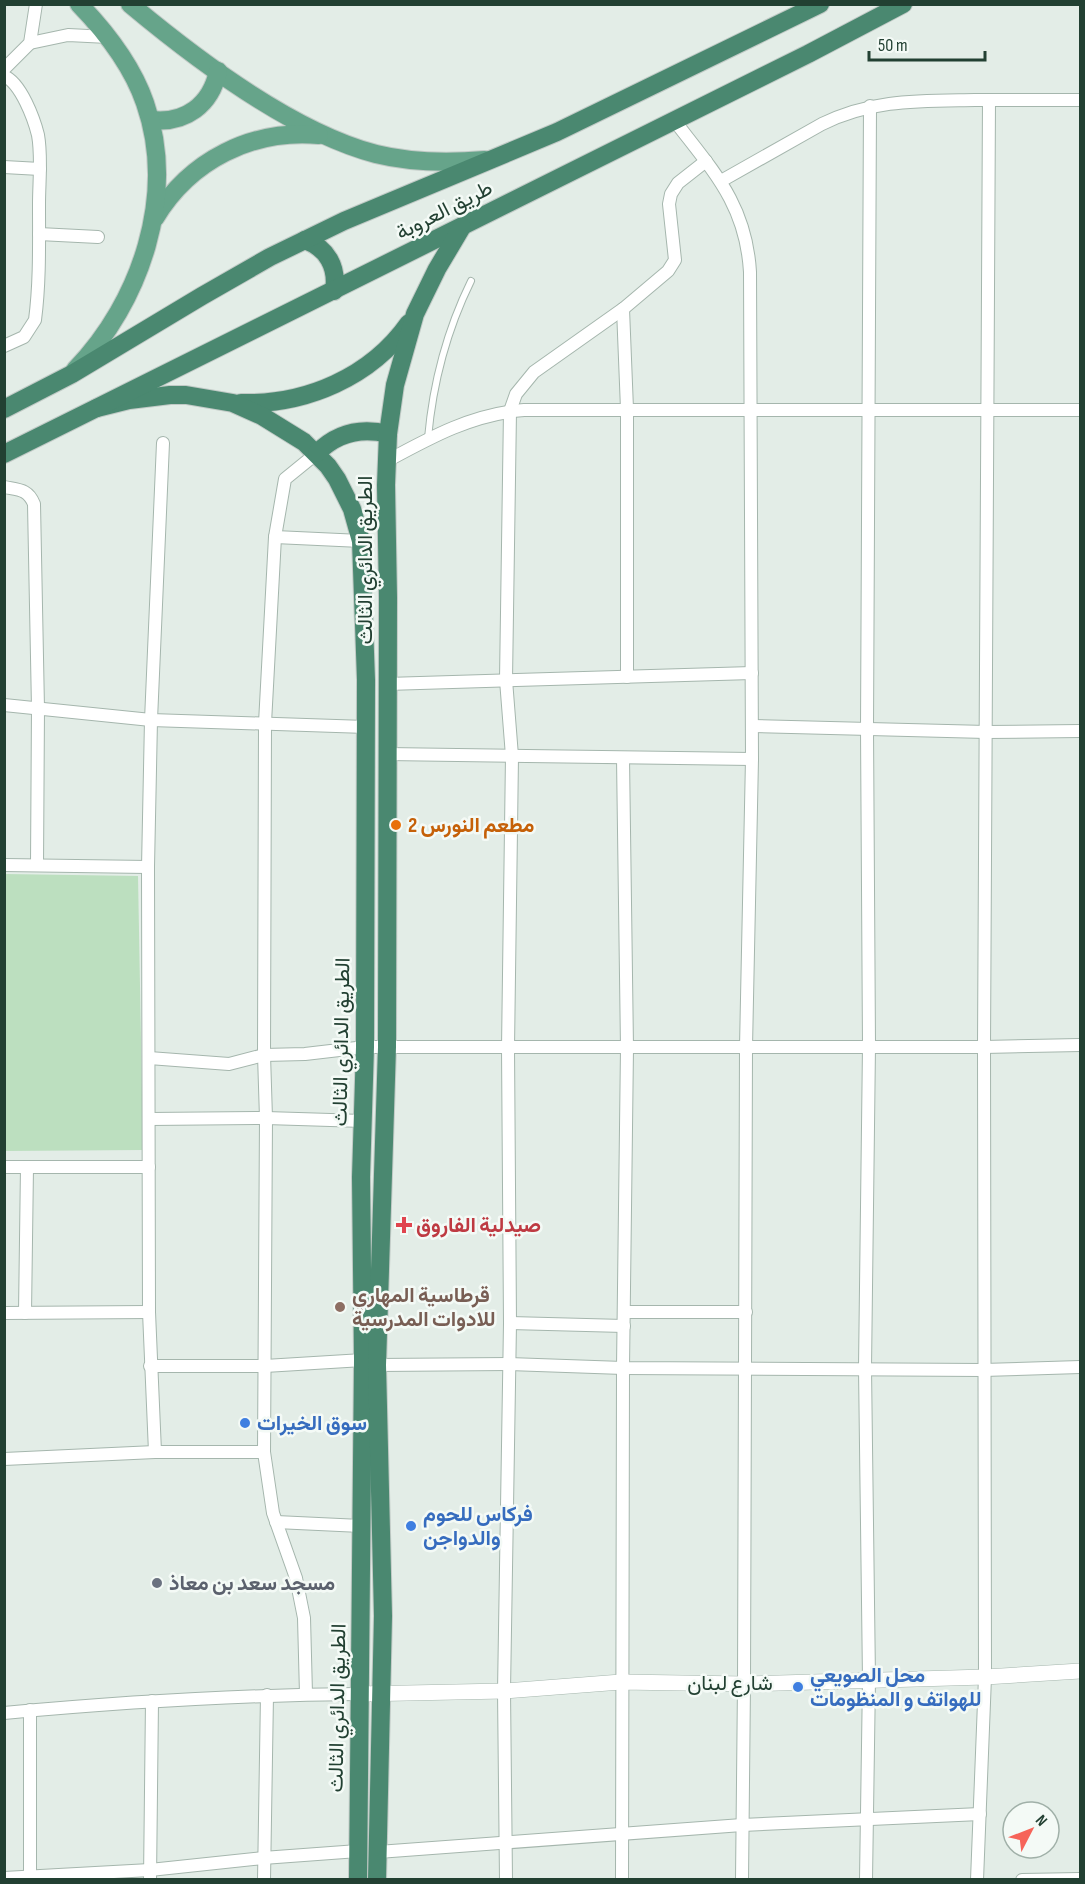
<svg xmlns="http://www.w3.org/2000/svg" width="1085" height="1884" viewBox="0 0 1085 1884" font-family="'Sofia Sans Condensed',Vazirmatn,sans-serif">
<style>
.green{fill:#bcdfbf}
.lines{fill:none;stroke-linecap:round;stroke-linejoin:round}
.service-casing{stroke:#a5b6ad;stroke-width:8}
.minor-casing{stroke:#a5b6ad;stroke-width:14}
.tertiary-casing{stroke:#a5b6ad;stroke-width:16}
.primary-casing{stroke:#c1cac6;stroke-width:20}
.trunk-casing{stroke:#c1cac6;stroke-width:20}
.service{stroke:#fff;stroke-width:6}
.minor{stroke:#fff;stroke-width:12}
.tertiary{stroke:#fff;stroke-width:15}
.primary{stroke:#66a48a;stroke-width:18}
.trunk{stroke:#4a8870;stroke-width:18}
.food-dot{fill:#e8710a;stroke:#f4faf6;stroke-width:2}
.health-dot{fill:#e0444e;stroke:#f4faf6;stroke-width:2}
.education-dot{fill:#8d6e63;stroke:#f4faf6;stroke-width:2}
.shop-dot{fill:#3f7fe0;stroke:#f4faf6;stroke-width:2}
.worship-dot{fill:#6b7280;stroke:#f4faf6;stroke-width:2}
.labels{text-anchor:middle;stroke-width:5;stroke-linejoin:round;paint-order:stroke}
.street-label{font-size:21px;fill:#224032;stroke:#f4faf6}
.food-label{font-size:21px;font-weight:bold;fill:#c56008;stroke:#f4faf6;text-anchor:start}
.health-label{font-size:21px;font-weight:bold;fill:#be3a42;stroke:#f4faf6;text-anchor:start}
.education-label{font-size:21px;font-weight:bold;fill:#785e54;stroke:#f4faf6;text-anchor:start}
.shop-label{font-size:21px;font-weight:bold;fill:#366cbe;stroke:#f4faf6;text-anchor:start}
.worship-label{font-size:21px;font-weight:bold;fill:#5b616d;stroke:#f4faf6;text-anchor:start}
</style>
<rect width="100%" height="100%" fill="#e3ede7"/>
<path class="green" d="M5 874 138 876 143 1150 5 1151Z"/>
<g class="lines">
<defs>
<path id="service" d="M428 438C433 382 446 332 471 281"/>
<g id="minor">
<path d="M30 43 68 35 108 37"/>
<path d="M4 69 30 43 36 4"/>
<path d="M4 76C21 83 34 119 38 135 42 157 39 182 39 204 39 242 40 282 35 320L24 337 4 346"/>
<path d="M674 120C713 171 746 204 750 272L752 759 746 1047 744 1684 742 1880"/>
<path d="M4 167 40 169"/>
<path d="M721 181 822 124C873 99 919 101 975 100 1010 100 1045 100 1080 100"/>
<path d="M39 234 98 237"/>
<path d="M623 309 627 409V677"/>
<path d="M387 461C431 437 473 414 524 410H1080"/>
<path d="M4 487C19 490 28 489 34 504L38 708 37 865"/>
<path d="M275 537 361 541"/>
<path d="M387 684 752 673"/>
<path d="M4 705 151 720 366 727"/>
<path d="M752 726 986 732 1080 731"/>
<path d="M387 754 752 759"/>
<path d="M4 865 148 867"/>
<path d="M149 1058 229 1064 264 1055 305 1054 365 1047H984L1080 1045"/>
<path d="M149 1119 266 1118 363 1121"/>
<path d="M4 1167H149"/>
<path d="M625 1312H746"/>
<path d="M4 1313 149 1312"/>
<path d="M25 1313 27 1167"/>
<path d="M510 1323 624 1326"/>
<path d="M377 1365 509 1364 623 1368 983 1370 1080 1367"/>
<path d="M150 1366H265L363 1360"/>
<path d="M155 1452 149 1312 148 867 151 720 163 443"/>
<path d="M4 1459 155 1452H264"/>
<path d="M276 1522 361 1526"/>
<path d="M306 1694 304 1618 296 1578 273 1513 264 1452 266 1118 264 1055 265 723 275 537 285 479 317 453"/>
<path d="M4 1713C123 1702 241 1695 359 1694"/>
<path d="M378 1852 742 1825 980 1814"/>
<path d="M4 1878 150 1870 263 1858 358 1851"/>
<path d="M30 1880V1710"/>
<path d="M150 1880 152 1701"/>
<path d="M264 1880 267 1695"/>
<path d="M506 1880 504 1691 510 1323 508 1048 512 756 506 680 510 411 516 394 534 372 623 309 668 271 675 260 669 204 671 194 678 183 706 161"/>
<path d="M622 1880 623 1368 627 1048 623 758"/>
<path d="M866 1880 869 1679 865 1368 869 1046 867 729 870 106"/>
<path d="M977 1880 985 1677 984 1047 989 100"/>
<path d="M1022 1880 1080 1879"/>
</g>
<path id="tertiary" d="M359 1694 504 1691 621 1682 744 1684 985 1677 1080 1671"/>
<g id="primary">
<path d="M130 4C197 60 292 132 376 154 412 163 449 163 485 160"/>
<path d="M151 120C185 124 211 105 218 71"/>
<path d="M155 218C190 160 252 129 319 135"/>
<path d="M75 370C141 302 177 195 145 103 132 65 107 33 79 4"/>
</g>
<g id="trunk">
<path d="M305 240C327 248 338 267 334 291"/>
<path d="M241 403C306 405 371 377 409 323"/>
<path d="M97 408 129 400 170 395H186L233 403 262 416 304 442 328 466 337 479 352 509 361 541 366 680 365 1047 361 1177 363 1360 358 1880"/>
<path d="M4 409 72 374 202 296 270 257 344 221 557 132 820 4"/>
<path d="M317 453C337 433 360 427 388 434"/>
<path d="M4 454 808 54 903 4"/>
<path d="M377 1880 383 1616 377 1365 387 1047 388 597 386 485 388 434 395 385 415 314 437 269 462 227"/>
</g>
</defs>
<use href="#service" class="service-casing"/>
<use href="#minor" class="minor-casing"/>
<use href="#tertiary" class="tertiary-casing"/>
<use href="#primary" class="primary-casing"/>
<use href="#trunk" class="trunk-casing"/>
<use href="#service" class="service"/>
<use href="#minor" class="minor"/>
<use href="#tertiary" class="tertiary"/>
<use href="#primary" class="primary"/>
<use href="#trunk" class="trunk"/>
</g>
<circle class="food-dot" cx="396" cy="825" r="6"/>
<path class="health-dot" d="M401 1216h6v6h6v6h-6v6h-6v-6h-6v-6h6z"/>
<circle class="education-dot" cx="340" cy="1307" r="6"/>
<g class="shop-dot">
<circle cx="245" cy="1423" r="6"/>
<circle cx="411" cy="1526" r="6"/>
<circle cx="798" cy="1687" r="6"/>
</g>
<circle class="worship-dot" cx="157" cy="1583" r="6"/>
<g class="labels">
<g class="street-label">
<text transform="translate(444 210) rotate(-27)" y="7">طريق العروبة</text>
<text transform="translate(365 560) rotate(-90)" y="7">الطريق الدائري الثالث</text>
<text transform="translate(341 1042) rotate(-89)" y="7">الطريق الدائري الثالث</text>
<text x="730" y="1690">شارع لبنان</text>
<text transform="translate(337 1708) rotate(-89)" y="7">الطريق الدائري الثالث</text>
</g>
<g class="food-label">
<text x="408" y="832">مطعم النورس 2</text>
</g>
<g class="health-label">
<text x="416" y="1232">صيدلية الفاروق</text>
</g>
<g class="education-label">
<text x="352" y="1302">قرطاسية المهاري<tspan x="352" dy="24">للادوات المدرسية</tspan></text>
</g>
<g class="shop-label">
<text x="257" y="1430">سوق الخيرات</text>
<text x="423" y="1521">فركاس للحوم<tspan x="423" dy="24">والدواجن</tspan></text>
<text x="810" y="1682">محل الصويعي<tspan x="810" dy="24">للهواتف و المنظومات</tspan></text>
</g>
<g class="worship-label">
<text x="169" y="1590">مسجد سعد بن معاذ</text>
</g>
</g>
<rect width="1085" height="1884" fill="none" stroke="#224032" stroke-width="12"/>
<g transform="translate(1031 1830) rotate(48)"><circle r="28" fill="#f4faf6" stroke="#a0b0a8" stroke-width="1.5"/>
<path d="M0-4.5L10 22L0 15L-10 22Z" fill="#f66459"/>
<text y="-9" font-size="16" font-weight="bold" text-anchor="middle" fill="#224032">N</text>
</g>
<path d="M869 51v9h116v-9" fill="none" stroke="#224032" stroke-width="3"/>
<text x="878" y="51" font-size="18" fill="#224032" stroke="#f4faf6" stroke-width="4.5" paint-order="stroke">50 m</text>
</svg>
